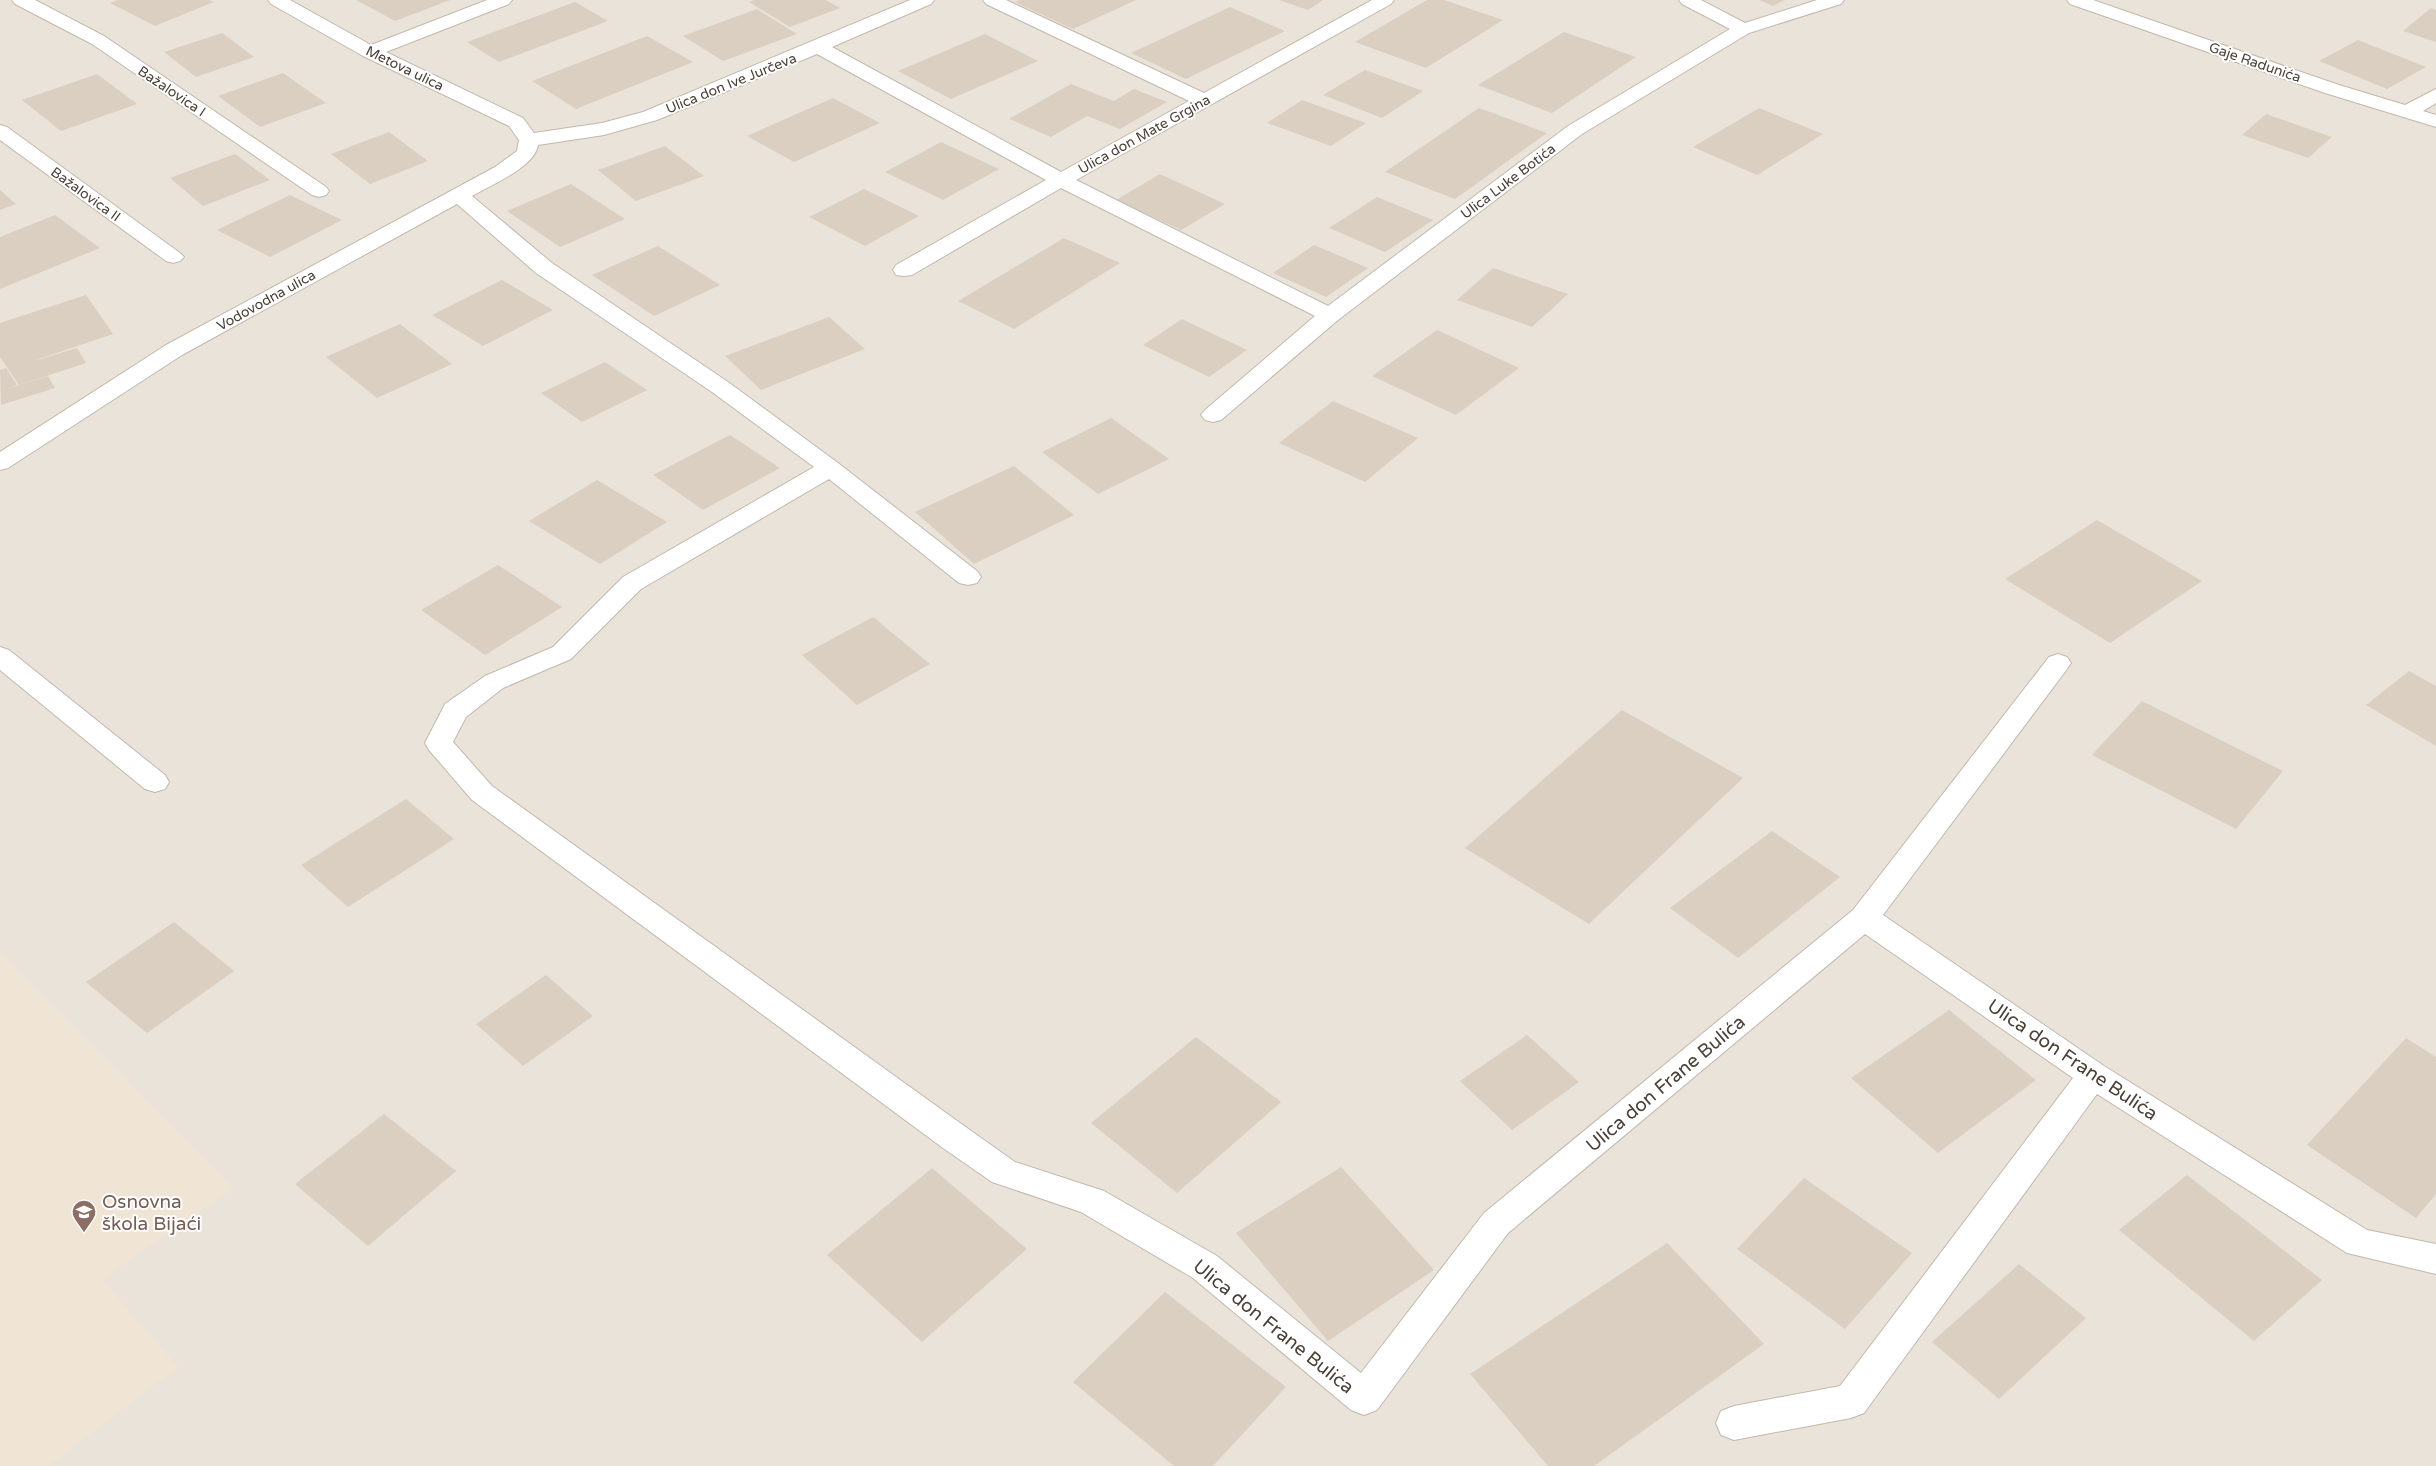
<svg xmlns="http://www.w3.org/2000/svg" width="2436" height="1466" viewBox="0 0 2436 1466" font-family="'Varela Round',sans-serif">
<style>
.residential{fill:#eae3d9}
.education{fill:#f0e5d4}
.building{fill:#dbcfc2}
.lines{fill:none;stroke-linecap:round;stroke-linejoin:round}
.minor-casing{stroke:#c2b8ac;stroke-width:2}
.minor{fill:#fff;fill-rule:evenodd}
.labels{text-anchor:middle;stroke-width:4;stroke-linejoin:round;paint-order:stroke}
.far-street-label{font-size:14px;fill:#4b4138;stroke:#fff}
.near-street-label{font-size:19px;fill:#4b4138;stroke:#fff}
.near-education-label{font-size:19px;fill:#785e54;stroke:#fff;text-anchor:start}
</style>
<rect width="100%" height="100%" fill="#f6f1eb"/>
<rect class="residential" x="0" y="0" width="2436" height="1466"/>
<path class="education" d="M0 952 234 1188 102 1279 178 1367 48 1466H0Z"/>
<g class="building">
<path d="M118 0H209L214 2 155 26 110 3Z"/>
<path d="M356 0H450L395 21Z"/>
<path d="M754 0H826L840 8 790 27 749 2Z"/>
<path d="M1020 0H1136L1073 29 1015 2Z"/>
<path d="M1279 0H1323L1308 10Z"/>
<path d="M1427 0H1444L1503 20 1426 68 1355 42Z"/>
<path d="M1759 0H1784L1773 6Z"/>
<path d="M575 2 608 21 499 62 467 42Z"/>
<path d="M1230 7 1285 31 1186 79 1131 53Z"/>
<path d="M2431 8 2436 10V42L2403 31Z"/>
<path d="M757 9 797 34 723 61 683 36Z"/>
<path d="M1564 32 1636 57 1552 113 1478 85Z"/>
<path d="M222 33 254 57 196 77 164 52Z"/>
<path d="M985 34 1038 61 951 99 898 71Z"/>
<path d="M647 36 693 62 576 109 532 81Z"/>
<path d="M2358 40 2426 67 2387 89 2319 61Z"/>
<path d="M1365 70 1423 91 1382 118 1323 95Z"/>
<path d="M283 73 326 103 260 127 218 96Z"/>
<path d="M97 74 137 104 61 131 22 100Z"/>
<path d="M1071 84 1114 101 1134 89 1167 102 1120 129 1087 116 1051 137 1009 119Z"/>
<path d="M833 98 880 123 794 162 747 136Z"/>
<path d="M1302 100 1366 123 1331 146 1267 123Z"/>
<path d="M1479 108 1547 133 1455 199 1385 172Z"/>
<path d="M1759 108 1823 134 1757 175 1693 147Z"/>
<path d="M2266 114 2332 137 2308 158 2242 135Z"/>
<path d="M389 132 428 161 370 184 331 154Z"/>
<path d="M941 142 999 169 943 200 885 172Z"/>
<path d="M665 146 704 176 636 201 598 170Z"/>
<path d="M235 154 270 180 203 206 170 178Z"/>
<path d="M1160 174 1225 204 1181 230 1116 200Z"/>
<path d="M571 184 625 219 560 247 507 211Z"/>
<path d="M864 189 919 216 865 246 809 217Z"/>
<path d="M0 190 16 204 0 210Z"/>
<path d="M290 195 342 220 270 257 217 230Z"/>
<path d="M1377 197 1433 220 1385 252 1329 228Z"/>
<path d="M55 215 100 248 0 289V237Z"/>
<path d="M1064 238 1120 263 1014 329 958 301Z"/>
<path d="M1314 245 1368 268 1326 297 1273 273Z"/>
<path d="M658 246 720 285 654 316 592 275Z"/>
<path d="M1493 268 1568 294 1532 327 1457 300Z"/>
<path d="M502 280 553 310 483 346 432 315Z"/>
<path d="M86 295 113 334 30 362 77 348 86 363 19 385 0 357V323Z"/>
<path d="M829 317 865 349 761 390 725 356Z"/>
<path d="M1182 319 1247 350 1209 377 1143 345Z"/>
<path d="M400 324 452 364 377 398 326 357Z"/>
<path d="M1437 330 1519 368 1456 415 1372 376Z"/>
<path d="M605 362 647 390 582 422 541 393Z"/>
<path d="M6 368 17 385 7 389 48 376 55 388 1 405 0 370Z"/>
<path d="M1333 401 1418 438 1365 482 1279 443Z"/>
<path d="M1111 418 1169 459 1098 494 1042 452Z"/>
<path d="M730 435 780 468 703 510 653 475Z"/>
<path d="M1014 466 1074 515 974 564 915 512Z"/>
<path d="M597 480 667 522 600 564 529 521Z"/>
<path d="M2097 520 2202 581 2110 643 2005 579Z"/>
<path d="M498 565 562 607 485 655 421 610Z"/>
<path d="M873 617 930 664 857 705 802 655Z"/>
<path d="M2409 671 2436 686V746L2366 705Z"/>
<path d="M2142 701 2283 771 2236 829 2092 755Z"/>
<path d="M1622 710 1743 778 1589 924 1465 848Z"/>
<path d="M406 799 454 839 348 907 301 865Z"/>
<path d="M1772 831 1840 877 1738 958 1670 908Z"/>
<path d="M174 922 234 971 147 1033 86 982Z"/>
<path d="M546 975 593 1016 523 1066 476 1024Z"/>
<path d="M1949 1010 2036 1080 1938 1153 1851 1078Z"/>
<path d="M1527 1035 1579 1082 1512 1130 1460 1081Z"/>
<path d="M1196 1037 1281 1102 1177 1193 1091 1123Z"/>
<path d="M2406 1038 2436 1057V1194L2416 1218 2307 1145Z"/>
<path d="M384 1114 456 1171 368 1246 295 1184Z"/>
<path d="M1341 1167 1434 1270 1328 1341 1236 1233Z"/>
<path d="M932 1168 1027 1249 922 1342 827 1255Z"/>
<path d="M2187 1175 2322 1280 2254 1341 2119 1230Z"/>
<path d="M1804 1178 1912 1253 1845 1329 1737 1249Z"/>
<path d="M1667 1243 1764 1344 1594 1466H1548L1470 1374Z"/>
<path d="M2019 1264 2086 1318 1999 1399 1932 1342Z"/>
<path d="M1165 1292 1286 1387 1213 1466H1174L1073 1382Z"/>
</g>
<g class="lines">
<defs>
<g id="minor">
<path d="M12 0H35L104 36 326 187 329 191 326 195 319 197 312 195 92 44 15 4Z"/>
<path d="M268 0H290L371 45 487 0H512L509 4 386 52 523 118 534 133 602 123 643 112 910 0H934L931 4 832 47 1061 172 1189 101 986 4 983 0H1006L1204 93 1372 0H1394L1391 4 1076 180 1328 306 1568 126 1730 29 1682 4 1679 0H1701L1745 23 1817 0H1844L1841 4 1749 33 1582 134 1338 320 1221 420 1213 422 1205 420 1201 415 1205 410 1315 316 1061 188 912 275 904 276 896 275 893 270 896 265 1046 180 817 54 657 120 604 135 538 145C535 167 491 185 472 196L552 263 728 382 838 463 977 571 981 577 977 583 968 585 959 583 829 479 641 589 571 659 503 688 466 717 453 742 492 786 967 1128 1015 1162 1104 1191 1217 1256 1361 1373 1484 1213 1853 910 2049 657 2058 654 2067 657 2071 663 2067 669 1883 915 2104 1066 2367 1230 2436 1244V1274L2347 1253 2097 1094 1864 1413 1851 1418 1734 1440 1721 1435 1716 1423 1721 1411 1734 1406 1840 1386 2073 1078 1865 934 1508 1233 1377 1410 1364 1415 1351 1410 1193 1278 1081 1212 992 1182 943 1148 472 800 429 750 425 743 445 704 485 676 553 647 623 577 814 467 712 392 536 273 457 204 182 355 8 468 0 470V452L166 345 495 167 517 151 519 140 509 126 363 56 271 4Z"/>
<path d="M2067 0H2093L2339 85 2405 105 2436 89V103L2423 111 2436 115V127L2325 93 2070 4Z"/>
<path d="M0 125 7 127 180 253 184 257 180 261 173 263 166 261 0 140Z"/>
<path d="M0 647 9 650 165 775 169 782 165 789 155 792 145 789 0 670Z"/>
</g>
</defs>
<use href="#minor" class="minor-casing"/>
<use href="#minor" class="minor"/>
</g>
<defs>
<symbol id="school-pin" viewBox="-11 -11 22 30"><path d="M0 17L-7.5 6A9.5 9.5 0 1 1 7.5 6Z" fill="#8d6e63" stroke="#fff"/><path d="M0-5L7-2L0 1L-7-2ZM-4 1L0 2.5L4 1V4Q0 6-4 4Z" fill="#fff"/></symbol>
</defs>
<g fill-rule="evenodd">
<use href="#school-pin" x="70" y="1198" width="28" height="38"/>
</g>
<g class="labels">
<g class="far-street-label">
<text transform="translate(2255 62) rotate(19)" y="5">Gaje Radunića</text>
<text transform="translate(405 68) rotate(26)" y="5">Metova ulica</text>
<text transform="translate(731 83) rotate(-22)" y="5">Ulica don Ive Jurčeva</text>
<text transform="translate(172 91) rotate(34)" y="5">Bažalovica I</text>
<text transform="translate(1144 134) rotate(-29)" y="5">Ulica don Mate Grgina</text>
<text transform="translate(1508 181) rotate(-37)" y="5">Ulica Luke Botića</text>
<text transform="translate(86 194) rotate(36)" y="5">Bažalovica II</text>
<text transform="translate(266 300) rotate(-29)" y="5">Vodovodna ulica</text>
</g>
<g class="near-street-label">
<text transform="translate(2073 1059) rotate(34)" y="7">Ulica don Frane Bulića</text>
<text transform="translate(1665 1083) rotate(-40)" y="7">Ulica don Frane Bulića</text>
<text transform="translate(1274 1326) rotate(39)" y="7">Ulica don Frane Bulića</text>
</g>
<g class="near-education-label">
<text x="102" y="1208">Osnovna<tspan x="102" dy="22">škola Bijaći</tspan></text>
</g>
</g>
</svg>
